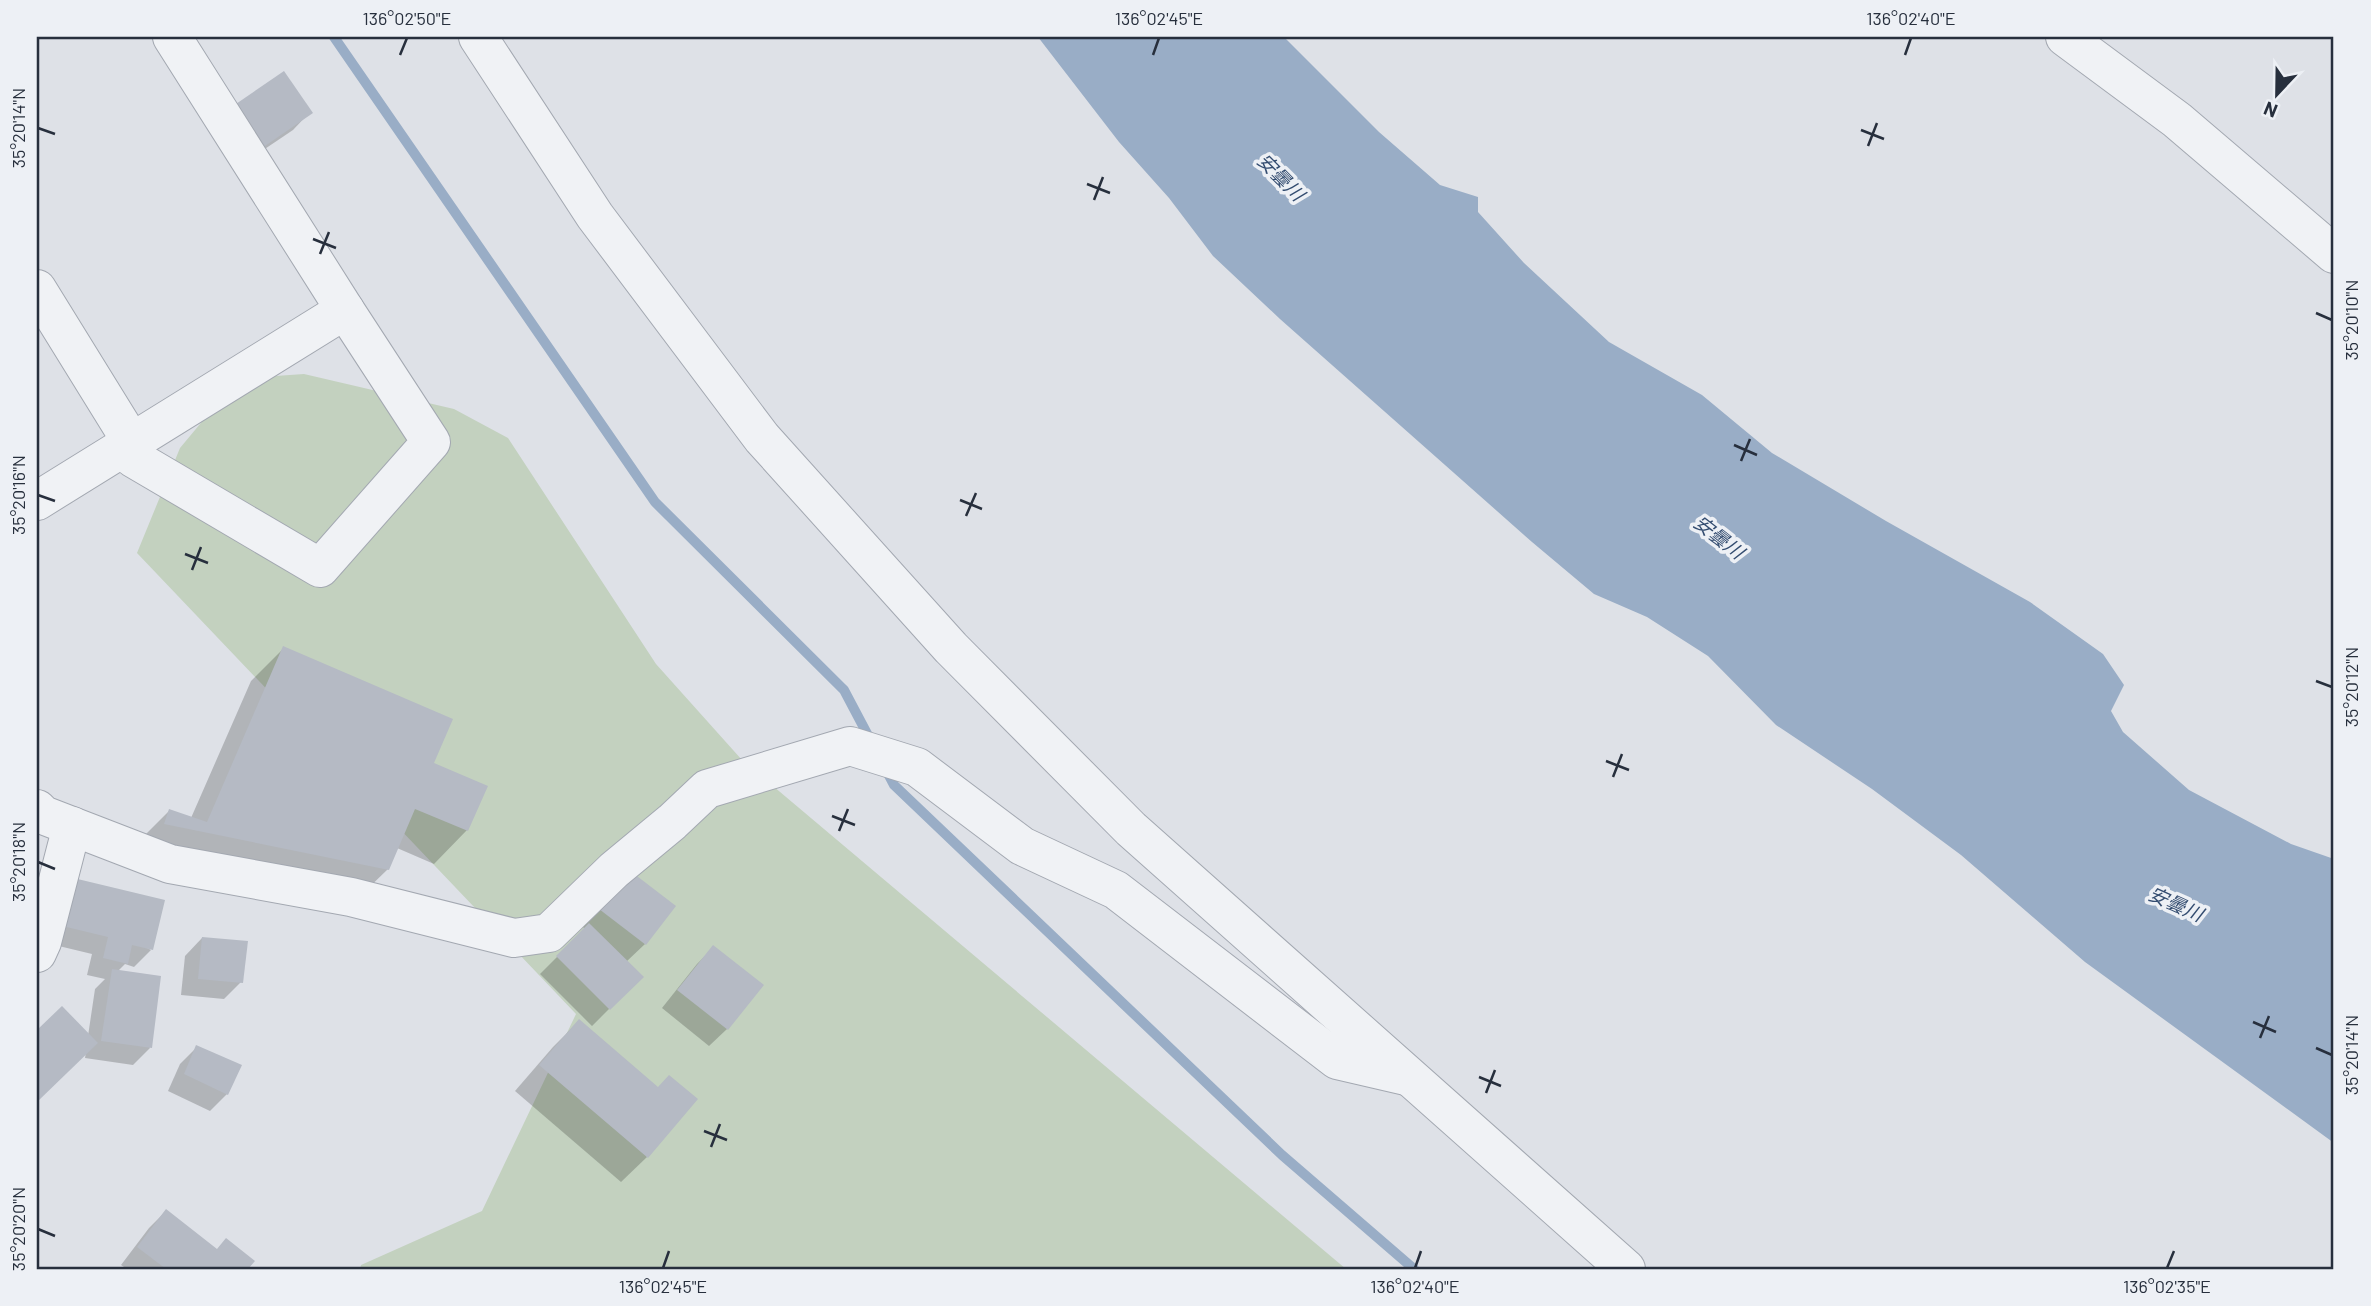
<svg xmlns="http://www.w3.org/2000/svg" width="2371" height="1306" viewBox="0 0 2371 1306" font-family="Barlow,'Noto Sans JP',sans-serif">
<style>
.green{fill:#c3d1bf}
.water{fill:#99adc6}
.shadow{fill:#0003}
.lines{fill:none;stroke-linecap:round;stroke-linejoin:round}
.stream{stroke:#99adc6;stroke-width:10}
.building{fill:#b5bac4}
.minor-casing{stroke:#a3a8b1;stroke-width:40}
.minor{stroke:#f0f2f5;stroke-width:38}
.ticks{fill:none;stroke:#272f3d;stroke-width:2.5}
.labels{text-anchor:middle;stroke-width:7;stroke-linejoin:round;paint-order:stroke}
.water-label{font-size:19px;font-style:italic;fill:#334c70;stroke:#edf0f5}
.neatline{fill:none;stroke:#272f3d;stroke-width:2.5}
.ticks-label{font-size:18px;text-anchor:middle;fill:#272f3d}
</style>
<rect width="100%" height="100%" fill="#dee1e7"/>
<path class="green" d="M304 374 454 409 508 438 656 664 742 760 1346 1269H360L361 1265 482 1211 576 1014 137 553 180 448 210 412 248 378Z"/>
<path class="water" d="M1038 37H1284L1379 132 1440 185 1478 197V212L1524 263 1609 342 1702 395 1772 453 1886 521 2030 602 2103 654 2124 685 2111 711 2123 732 2189 790 2291 844 2334 859V1143L2085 962 1961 855 1872 789 1776 725 1708 656 1647 617 1594 594 1532 542 1280 319 1213 256 1169 198 1119 142Z"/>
<g class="shadow">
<path d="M310 112 293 130 244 163 217 125Z"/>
<path d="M284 648 467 830 434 864 397 848 388 869 354 902 136 844 169 811 191 818 251 681Z"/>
<path d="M612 889 645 944 626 962 641 977 592 1026 540 974 585 929 583 927Z"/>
<path d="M49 895 151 950 134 967 125 964 117 972 150 1048 133 1065 85 1058 86 1052 37 1100V1033L62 1009 88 1036 95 989 105 979 87 975 92 954 38 941Z"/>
<path d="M202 938 241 982 224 999 181 995 185 956Z"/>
<path d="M714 947 761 985 727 1029 709 1046 662 1008 697 964Z"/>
<path d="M579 1021 647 1157 621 1182 515 1091 553 1047Z"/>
<path d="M197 1047 227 1094 210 1111 168 1091 180 1064Z"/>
<path d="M166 1211 216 1251 252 1261 246 1269H127L121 1265 149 1228Z"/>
</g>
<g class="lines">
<g class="stream">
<path d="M334 37 655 502 844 690 872 743"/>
<path d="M884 766 894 785 1282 1155 1414 1269"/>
</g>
</g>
<g class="building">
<path d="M284 71 313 113 262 148 233 106Z"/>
<path d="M283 646 453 719 434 763 488 786 468 831 415 809 389 870 164 824 169 809 207 822Z"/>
<path d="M629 870 676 906 646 945 599 909Z"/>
<path d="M65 876 165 900 153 950 132 945 128 964 103 958 108 937 54 924Z"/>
<path d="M589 923 644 977 610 1010 556 956Z"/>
<path d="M202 937 248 941 243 983 198 979Z"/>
<path d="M713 945 764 985 728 1030 677 990Z"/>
<path d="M112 969 161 976 152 1048 101 1041Z"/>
<path d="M62 1006 98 1043 37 1102V1030Z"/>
<path d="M579 1019 658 1087 669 1075 698 1099 648 1158 539 1065Z"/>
<path d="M196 1045 242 1065 228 1095 184 1074Z"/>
<path d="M166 1209 217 1249 226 1238 255 1261 248 1269H201L197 1267 195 1269H166L137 1247Z"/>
</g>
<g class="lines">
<defs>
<g id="minor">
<path d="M478 37 595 216 762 438 951 648 1131 829 1626 1269"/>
<path d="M2065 37 2177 120 2334 254"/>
<path d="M37 289 131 441 133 458 320 568 431 442 345 310 172 37"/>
<path d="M37 501 345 310"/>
<path d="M37 809 43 815 170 864 351 897 514 938 549 933 614 870 672 822 707 789 850 746 917 767 1022 846 1116 890 1337 1060 1406 1076"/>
<path d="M37 953 42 942 72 826"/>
</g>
</defs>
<use href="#minor" class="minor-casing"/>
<use href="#minor" class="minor"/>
</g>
<path class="ticks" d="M400 55 407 38M1153 55 1159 38M1905 55 1911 38M38 128 55 134M1861 130 1884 139M1868 146 1877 123M1087 184 1110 193M1094 200 1103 177M313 239 336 248M320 254 329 232M2316 313 2332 320M1734 445 1757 455M1741 461 1750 439M38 495 55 501M960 500 982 509M966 516 976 493M185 554 208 563M192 570 201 547M2316 681 2332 687M1606 761 1629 770M1613 777 1622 754M832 816 855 825M839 831 848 809M38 862 55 869M2253 1022 2276 1032M2260 1038 2269 1016M2316 1048 2332 1055M1479 1077 1501 1086M1486 1093 1495 1070M704 1131 727 1140M711 1147 720 1124M38 1229 55 1236M663 1268 669 1251M1415 1268 1421 1251M2167 1268 2174 1251"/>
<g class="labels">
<g class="water-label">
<text transform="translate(1281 177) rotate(45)" y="7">安曇川</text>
<text transform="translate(1719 537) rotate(38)" y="7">安曇川</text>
<text transform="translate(2176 904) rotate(24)" y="7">安曇川</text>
</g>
</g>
<rect width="2371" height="1306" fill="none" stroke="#edf0f5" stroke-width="77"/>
<g transform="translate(2277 94) rotate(202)" stroke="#edf0f5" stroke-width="5" paint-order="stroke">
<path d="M0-5L12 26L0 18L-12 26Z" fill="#272f3d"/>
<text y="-10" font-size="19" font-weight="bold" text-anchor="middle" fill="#272f3d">N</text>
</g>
<rect x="38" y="38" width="2294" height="1230" class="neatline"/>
<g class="ticks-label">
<text x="407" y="25">136°02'50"E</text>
<text x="1159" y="25">136°02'45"E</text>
<text x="1911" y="25">136°02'40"E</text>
<text transform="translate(19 128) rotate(-90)" y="6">35°20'14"N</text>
<text transform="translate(2352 320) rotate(-90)" y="6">35°20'10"N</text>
<text transform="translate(19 495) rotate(-90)" y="6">35°20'16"N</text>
<text transform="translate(2352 687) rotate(-90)" y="6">35°20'12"N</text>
<text transform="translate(19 862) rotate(-90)" y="6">35°20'18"N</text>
<text transform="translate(2352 1055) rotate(-90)" y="6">35°20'14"N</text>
<text transform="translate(19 1229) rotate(-90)" y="6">35°20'20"N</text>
<text x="663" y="1293">136°02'45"E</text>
<text x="1415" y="1293">136°02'40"E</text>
<text x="2167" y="1293">136°02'35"E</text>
</g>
</svg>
